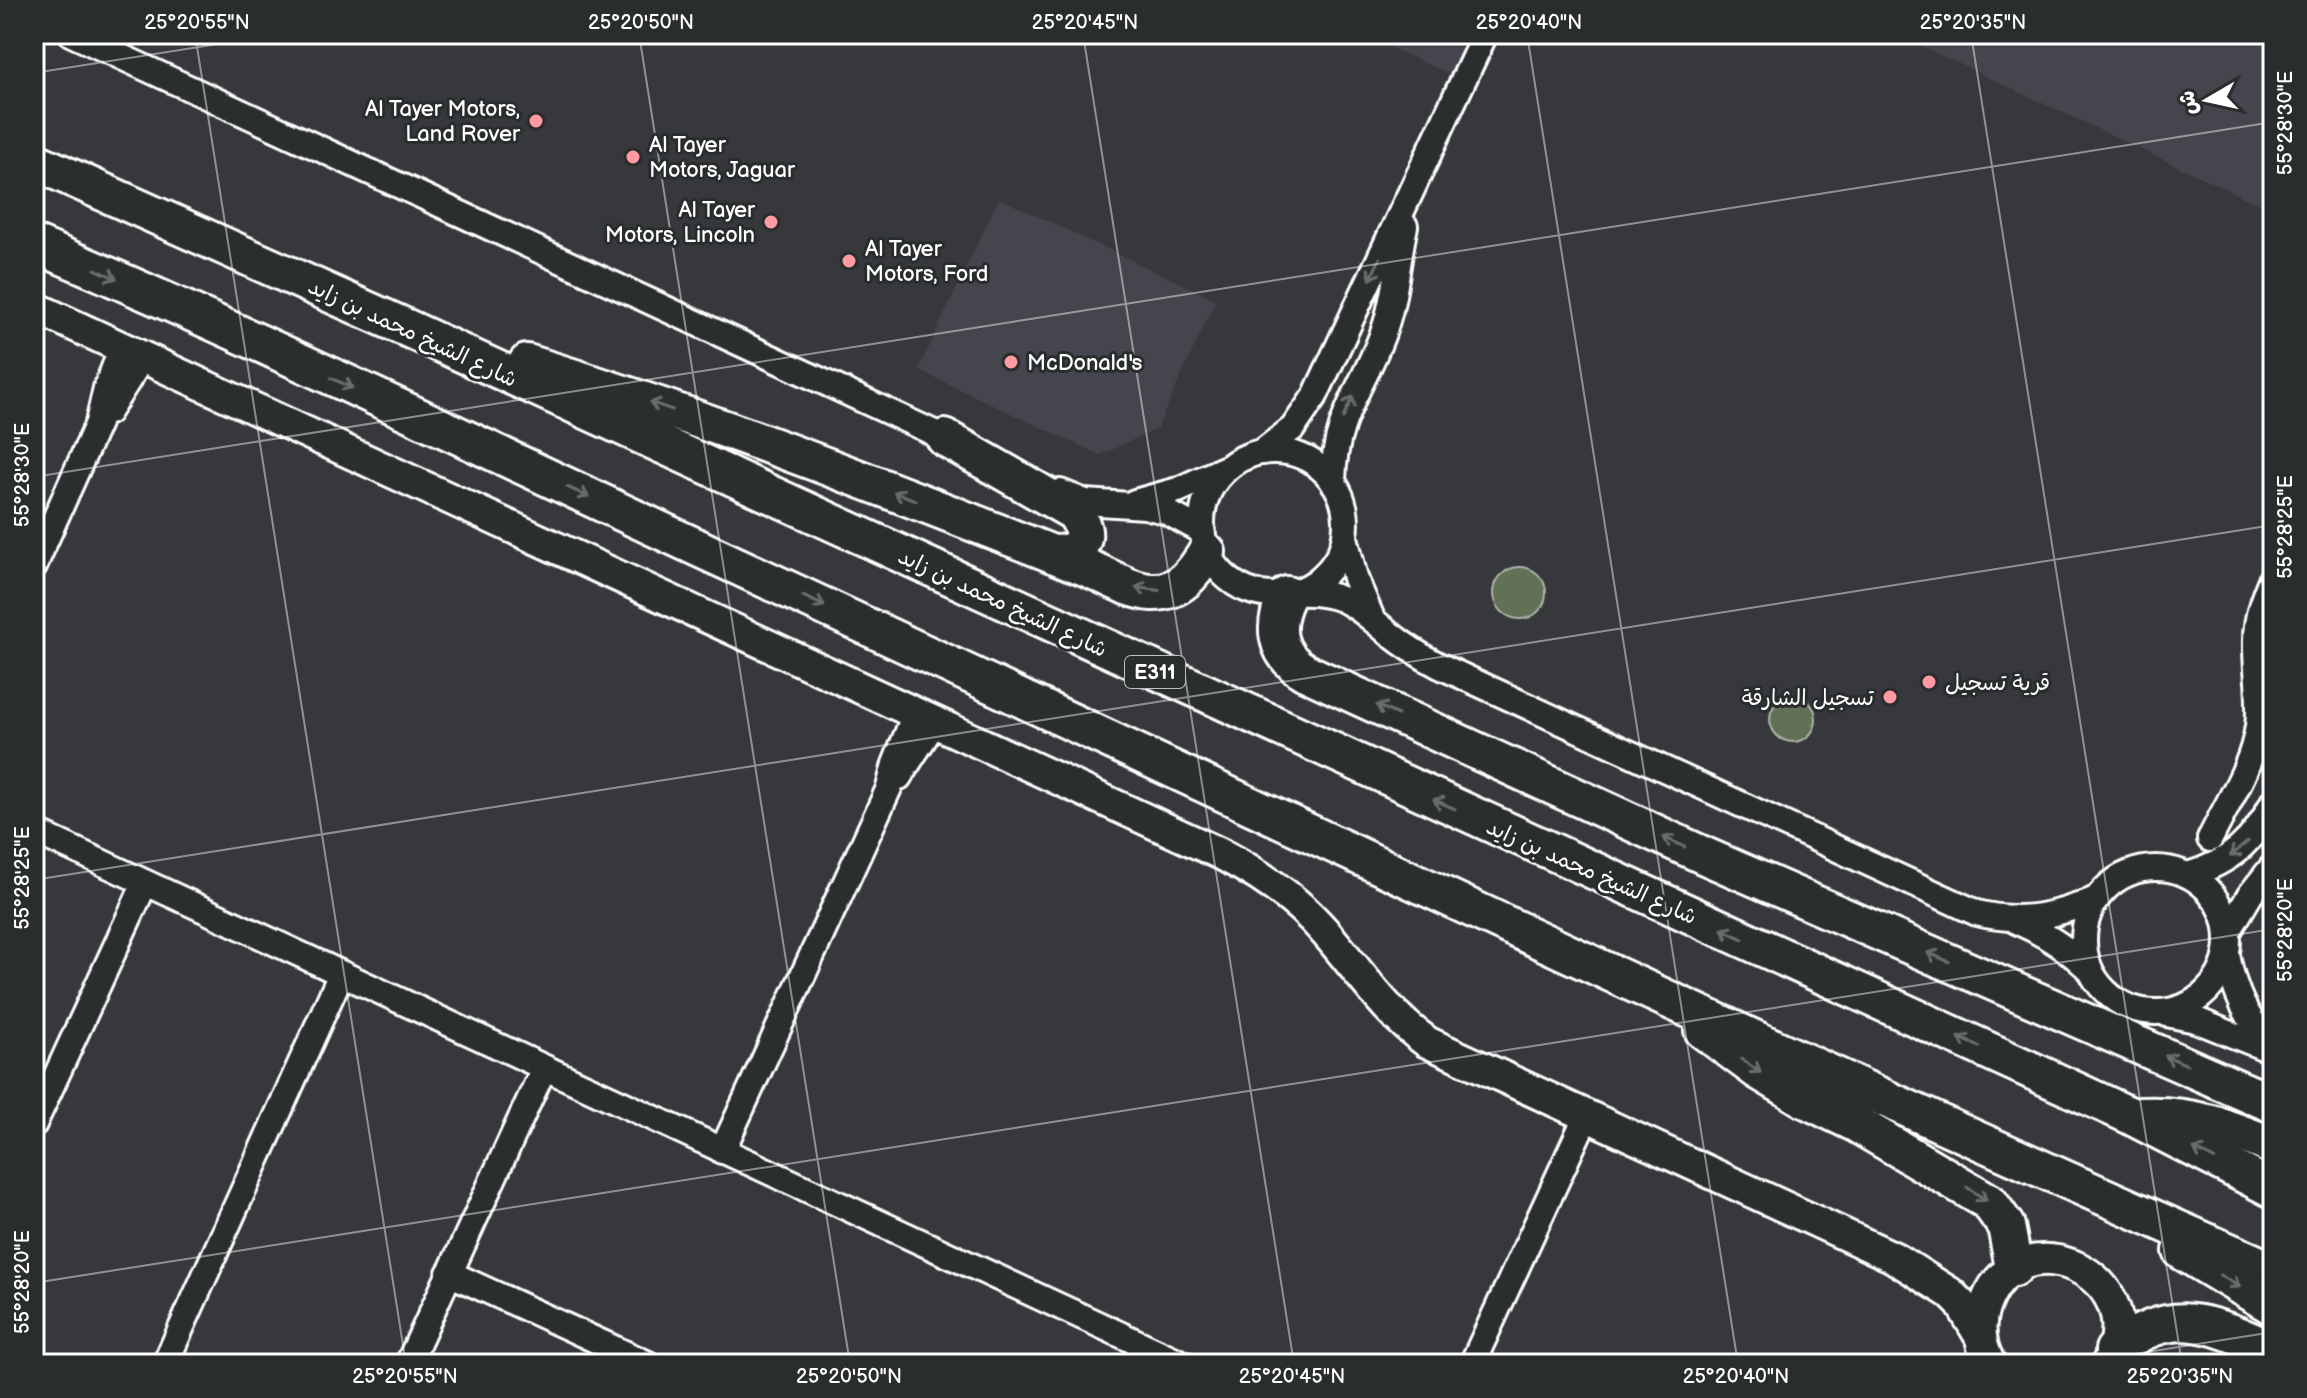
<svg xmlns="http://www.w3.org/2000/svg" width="2307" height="1398" viewBox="0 0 2307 1398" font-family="'Balsamiq Sans','Playpen Sans Arabic',sans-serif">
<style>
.built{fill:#45454d}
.green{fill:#626f57;stroke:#b0b7ab;stroke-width:2}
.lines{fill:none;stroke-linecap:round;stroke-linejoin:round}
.minor-casing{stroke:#fff;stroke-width:30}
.major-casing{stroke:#fff;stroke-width:36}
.highway-casing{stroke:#fff;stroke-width:42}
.minor{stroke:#2a2d2e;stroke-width:24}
.major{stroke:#2a2d2e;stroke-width:30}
.highway{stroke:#2a2d2e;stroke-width:36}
.oneway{stroke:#6a6c6d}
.ticks{fill:none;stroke:#fff;stroke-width:2;stroke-opacity:0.45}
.poi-dot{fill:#ff9aa2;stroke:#2a2d2e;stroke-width:3}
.labels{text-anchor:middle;stroke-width:6;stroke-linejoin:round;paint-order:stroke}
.shield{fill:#2a2d2e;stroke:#bfc0c0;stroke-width:2}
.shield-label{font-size:20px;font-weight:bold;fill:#fff}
.poi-label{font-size:22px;fill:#fff;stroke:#2a2d2e;text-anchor:start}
.street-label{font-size:22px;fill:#fff;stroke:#2a2d2e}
.neatline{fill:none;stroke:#fff;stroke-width:3}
.ticks-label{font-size:20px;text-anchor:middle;fill:#fff}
</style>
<rect width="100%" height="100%" fill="#36383c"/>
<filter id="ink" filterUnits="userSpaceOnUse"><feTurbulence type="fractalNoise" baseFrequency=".0125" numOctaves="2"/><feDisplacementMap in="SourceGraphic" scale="16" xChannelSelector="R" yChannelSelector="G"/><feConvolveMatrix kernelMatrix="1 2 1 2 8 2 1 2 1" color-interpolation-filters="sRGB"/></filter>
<g filter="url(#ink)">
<g class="built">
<path d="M1360 34H1494L1471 84Z"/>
<path d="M1895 34H2273V211Z"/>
<path d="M999 198 1216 300 1157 429 1100 455 918 370Z"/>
</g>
<g class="green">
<circle cx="1520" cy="593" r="26"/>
<circle cx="1793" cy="719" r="23"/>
</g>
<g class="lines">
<defs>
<g id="minor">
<path d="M72 34 958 444"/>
<path d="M108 412 142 358"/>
<circle cx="1274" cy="523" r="72"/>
<path d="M1262 452 1293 428 1315 396 1485 34"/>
<path d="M1333 482C1334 415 1364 388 1384 330 1396 296 1397 261 1405 226"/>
<path d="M1060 492 1085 502 1145 506 1165 511 1202 531"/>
<path d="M1135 502 1178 490 1224 469"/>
<path d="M1345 537 1355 578 1371 616"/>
<path d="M34 566 98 423 106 388 122 348"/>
<path d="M1295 593C1344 591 1354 605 1390 634 1405 646 1421 656 1438 665L1977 913C2020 924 2056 916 2096 899"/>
<path d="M899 777 934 723"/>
<path d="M34 831 1184 1364"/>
<path d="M2210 839C2227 803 2253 765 2258 726 2262 697 2255 668 2256 640 2256 616 2264 596 2273 575"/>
<circle cx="2156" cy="940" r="72"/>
<path d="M2188 875C2231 862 2253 842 2273 802"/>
<path d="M2016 921C2044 933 2066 947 2088 968"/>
<path d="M2228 932 2250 895 2273 866"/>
<path d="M2227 955C2234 991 2246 1020 2273 1046"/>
<path d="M2167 1014 2196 1020 2273 1051"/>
<path d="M34 1124 145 883"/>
<path d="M722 1151 889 788 895 764 915 714"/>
<path d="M449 1273 648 1364"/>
<path d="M165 1364 341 974"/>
<path d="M408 1364 544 1068"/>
<path d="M1472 1364 1586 1117"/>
</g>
<g id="major">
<path d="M34 307 1223 855C1261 875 1298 900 1326 933 1359 971 1385 1012 1427 1042L1893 1257 1950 1293 1961 1304 1980 1336"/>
<path d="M1990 1364C1980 1345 1977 1325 1985 1305 2019 1212 2156 1278 2107 1364"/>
</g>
<g id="highway">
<path d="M34 161 398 324 2131 1116 2273 1189"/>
<path d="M34 244C262 340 485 449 709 553 1229 794 1747 1042 2273 1271"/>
<path d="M527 363C684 411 836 469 989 529 1022 542 1056 555 1090 569 1109 577 1131 591 1152 592 1180 593 1194 573 1207 552"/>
<path d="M945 438 1074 512C1092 535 1083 555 1053 554"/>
<path d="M1287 595C1272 625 1274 653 1305 672L1705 856 2273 1104"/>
<path d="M1703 1030 1757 1070 1805 1099 1855 1123 1989 1202 2006 1226 2014 1268"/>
<path d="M2140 1116C2189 1113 2229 1128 2273 1146"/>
<path d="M2182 1251 2273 1306"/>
<path d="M2114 1350C2173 1304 2211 1323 2273 1351"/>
</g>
</defs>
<use href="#minor" class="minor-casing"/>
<use href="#major" class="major-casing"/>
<use href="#highway" class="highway-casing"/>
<use href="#minor" class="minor"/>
<use href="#major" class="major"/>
<use href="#highway" class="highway"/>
</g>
<defs><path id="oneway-shaft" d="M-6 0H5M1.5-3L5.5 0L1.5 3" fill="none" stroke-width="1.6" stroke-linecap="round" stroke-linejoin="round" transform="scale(2)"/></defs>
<g class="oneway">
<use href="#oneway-shaft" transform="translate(1375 269) rotate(115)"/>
<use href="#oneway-shaft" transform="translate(106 274) rotate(24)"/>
<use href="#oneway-shaft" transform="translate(342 383) rotate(25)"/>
<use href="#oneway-shaft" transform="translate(661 406) rotate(-161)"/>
<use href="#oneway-shaft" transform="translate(1348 407) rotate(-66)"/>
<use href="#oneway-shaft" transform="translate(578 492) rotate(25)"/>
<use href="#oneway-shaft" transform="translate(905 496) rotate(-159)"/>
<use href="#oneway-shaft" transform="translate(1147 589) rotate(-173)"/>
<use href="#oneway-shaft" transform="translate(814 601) rotate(25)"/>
<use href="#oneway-shaft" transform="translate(1387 710) rotate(-155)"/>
<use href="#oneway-shaft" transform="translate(1444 804) rotate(-156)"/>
<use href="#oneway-shaft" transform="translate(1674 842) rotate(-155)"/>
<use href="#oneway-shaft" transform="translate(2239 849) rotate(140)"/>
<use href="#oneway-shaft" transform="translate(1732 934) rotate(-155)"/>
<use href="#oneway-shaft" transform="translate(1938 957) rotate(-157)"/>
<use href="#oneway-shaft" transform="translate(1969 1042) rotate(-155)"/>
<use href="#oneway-shaft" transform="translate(2176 1060) rotate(-156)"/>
<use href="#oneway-shaft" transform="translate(1751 1066) rotate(34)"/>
<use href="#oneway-shaft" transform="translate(2204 1154) rotate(-153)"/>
<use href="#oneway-shaft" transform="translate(1977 1194) rotate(34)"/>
<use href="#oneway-shaft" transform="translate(2230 1281) rotate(31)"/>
</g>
</g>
<path class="ticks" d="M195 34 406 1364M639 34 850 1364M1083 34 1294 1364M1527 34 1738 1364M1971 34 2182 1364M34 73 281 34M34 477 2273 122M34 880 2273 525M34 1283 2273 929M2072 1364 2273 1332"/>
<g class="poi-dot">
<circle cx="536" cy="121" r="8"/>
<circle cx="633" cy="157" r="8"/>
<circle cx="771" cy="222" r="8"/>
<circle cx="849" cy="261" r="8"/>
<circle cx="1011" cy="362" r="8"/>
<circle cx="1929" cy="682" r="8"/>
<circle cx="1890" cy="697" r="8"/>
</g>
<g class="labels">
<rect class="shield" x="1125" y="656" width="60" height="32" rx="6"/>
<g class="shield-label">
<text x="1155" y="679">E311</text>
</g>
<g class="poi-label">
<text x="520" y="116" text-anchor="end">Al Tayer Motors,<tspan x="520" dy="25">Land Rover</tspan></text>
<text x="649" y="152">Al Tayer<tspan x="649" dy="25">Motors, Jaguar</tspan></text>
<text x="755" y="217" text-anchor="end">Al Tayer<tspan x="755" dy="25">Motors, Lincoln</tspan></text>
<text x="865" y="256">Al Tayer<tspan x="865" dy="25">Motors, Ford</tspan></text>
<text x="1027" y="370">McDonald's</text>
<text x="1945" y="690">قرية تسجيل</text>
<text x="1874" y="705" text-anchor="end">تسجيل الشارقة</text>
</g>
<g class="street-label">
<text transform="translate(413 332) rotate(25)" y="8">شارع الشيخ محمد بن زايد</text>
<text transform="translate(1003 602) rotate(25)" y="8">شارع الشيخ محمد بن زايد</text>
<text transform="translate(1592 871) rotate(24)" y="8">شارع الشيخ محمد بن زايد</text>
</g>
</g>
<rect width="2307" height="1398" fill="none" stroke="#2a2d2e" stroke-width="88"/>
<g transform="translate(2207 100) rotate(261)" stroke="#2a2d2e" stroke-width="6" paint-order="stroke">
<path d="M0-6L14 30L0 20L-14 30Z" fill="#ffffff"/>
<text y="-12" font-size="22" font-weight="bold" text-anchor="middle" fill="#ffffff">ش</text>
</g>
<rect x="44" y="44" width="2219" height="1310" class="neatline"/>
<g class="ticks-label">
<text x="197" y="29">25°20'55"N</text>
<text x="641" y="29">25°20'50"N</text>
<text x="1085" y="29">25°20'45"N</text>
<text x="1529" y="29">25°20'40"N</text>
<text x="1973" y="29">25°20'35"N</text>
<text transform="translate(2285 123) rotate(-90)" y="7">55°28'30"E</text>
<text transform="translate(22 475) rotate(-90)" y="7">55°28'30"E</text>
<text transform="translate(2285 527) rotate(-90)" y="7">55°28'25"E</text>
<text transform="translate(22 878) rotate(-90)" y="7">55°28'25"E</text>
<text transform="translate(2285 930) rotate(-90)" y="7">55°28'20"E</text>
<text transform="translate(22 1282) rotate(-90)" y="7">55°28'20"E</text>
<text x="405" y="1383">25°20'55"N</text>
<text x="849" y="1383">25°20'50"N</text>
<text x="1292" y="1383">25°20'45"N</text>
<text x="1736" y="1383">25°20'40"N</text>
<text x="2180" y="1383">25°20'35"N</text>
</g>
</svg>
